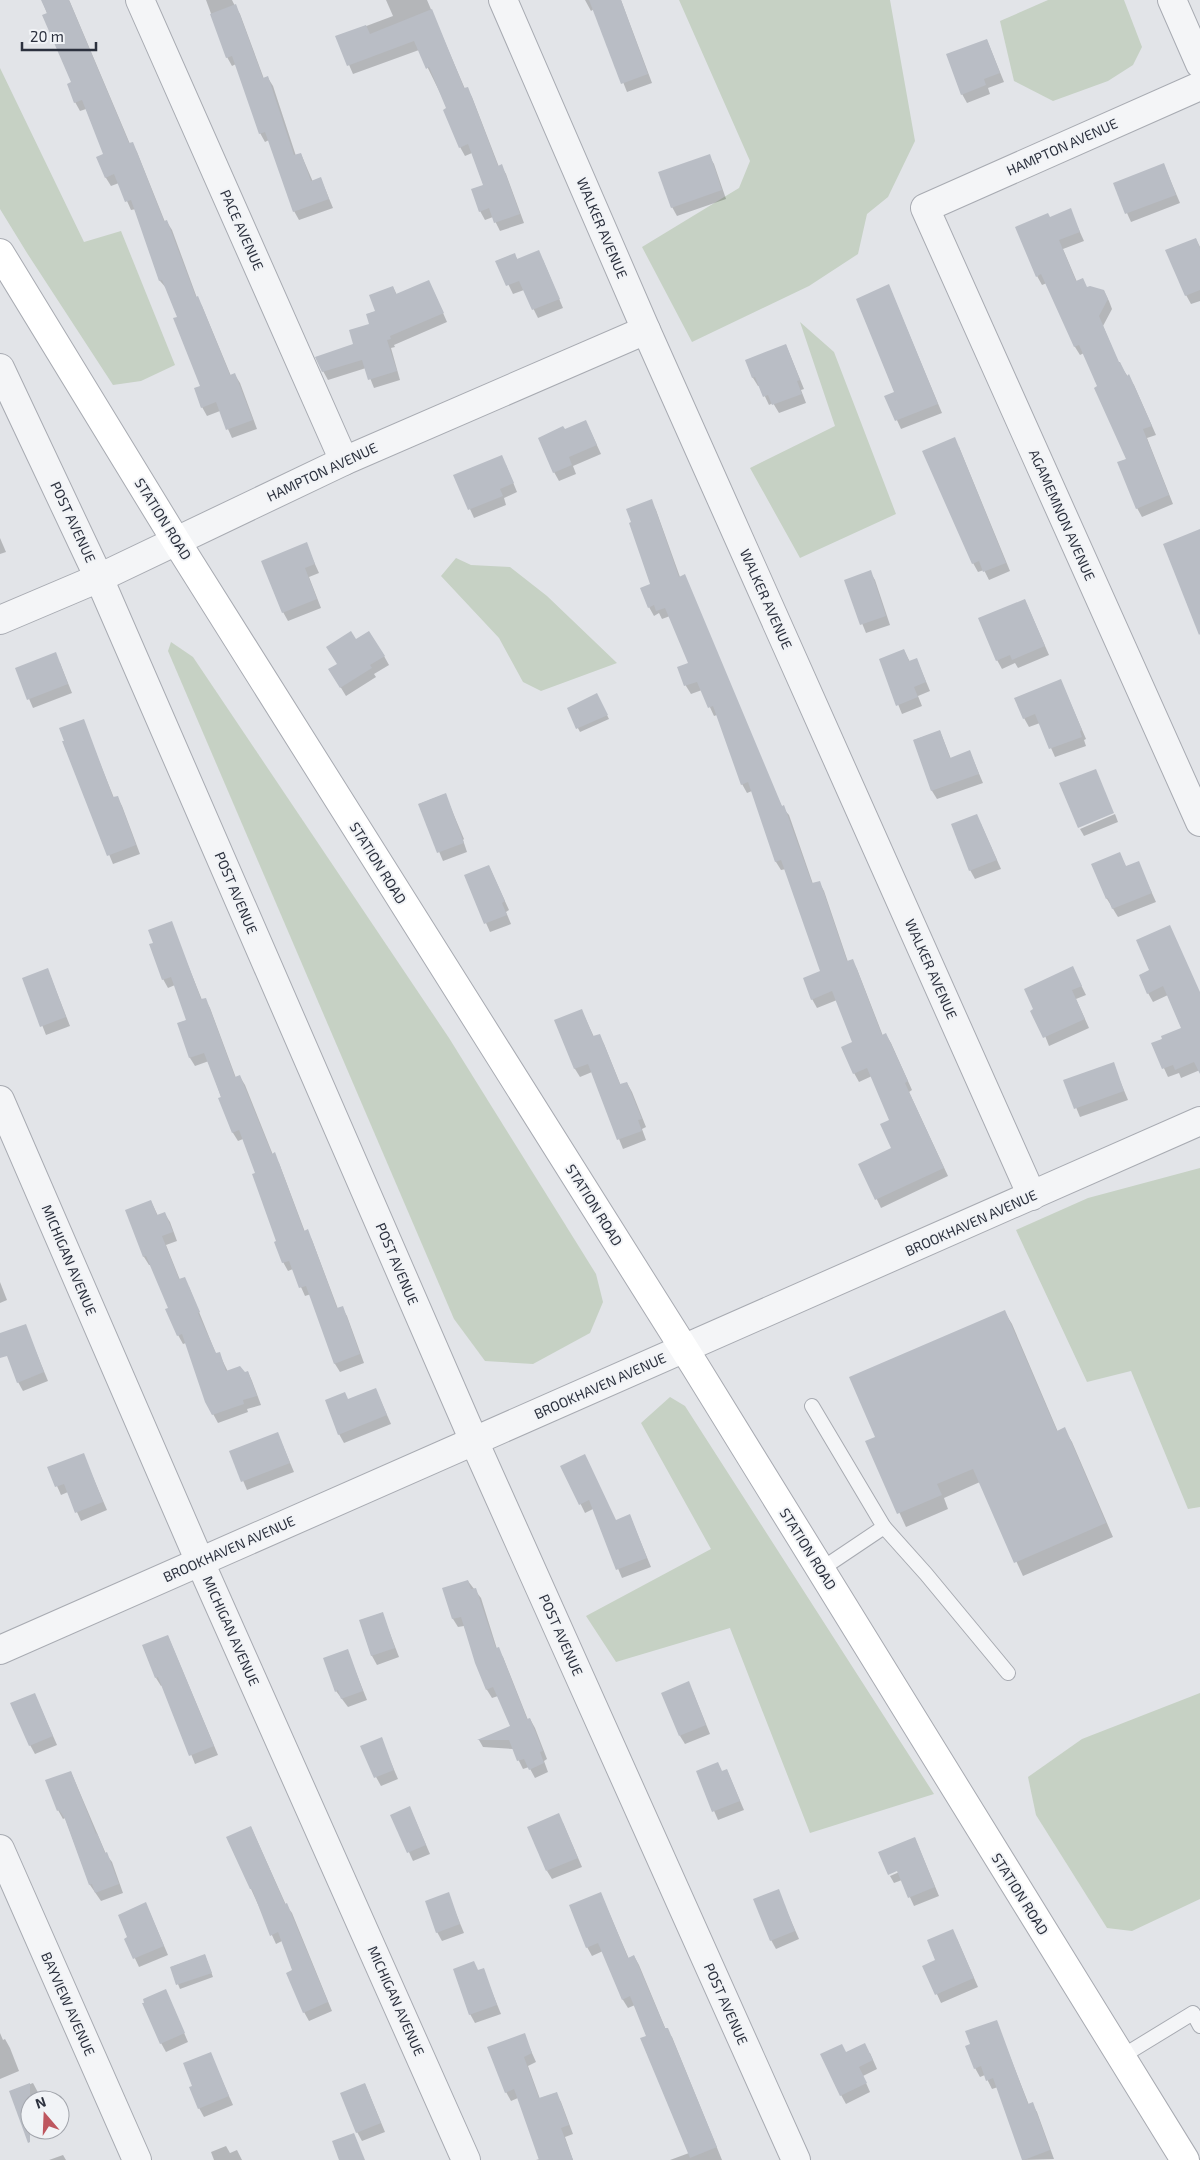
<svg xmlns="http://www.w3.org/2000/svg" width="1200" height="2160" viewBox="0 0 1200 2160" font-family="'Exo 2',sans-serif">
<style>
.green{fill:#c6d1c4}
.shadow{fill:#0003}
.building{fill:#b9bdc5}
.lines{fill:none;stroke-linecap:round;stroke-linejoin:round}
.lane-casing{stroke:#a8abb2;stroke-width:16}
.street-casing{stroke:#a8abb2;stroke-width:30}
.secondary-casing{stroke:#a8abb2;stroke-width:30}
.lane{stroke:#f4f5f7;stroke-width:14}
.street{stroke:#f4f5f7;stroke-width:28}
.secondary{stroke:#fff;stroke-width:28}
.labels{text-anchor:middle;stroke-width:4;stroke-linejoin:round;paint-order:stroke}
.street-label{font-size:14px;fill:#2c313e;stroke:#f1f3f6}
</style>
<rect width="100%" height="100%" fill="#e2e4e8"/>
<g class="green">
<path d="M679 0H890L915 141 888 197 867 214 858 254 809 286 692 342 642 247 739 188 750 161Z"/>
<path d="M1048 0H1124L1142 47 1133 65 1108 81 1053 101 1014 81 1000 21Z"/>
<path d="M0 68 84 242 121 231 175 365 141 381 113 385 27 253 0 209Z"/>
<path d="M800 322 834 352 896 514 800 558 750 468 835 426Z"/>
<path d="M456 558 471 565 510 567 547 596 617 663 541 691 523 682 499 638 441 576Z"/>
<path d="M171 642 193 657 449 1038 596 1274 603 1302 590 1333 533 1364 485 1361 454 1319 168 651Z"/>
<path d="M1200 1168V1507L1188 1509 1131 1371 1087 1382 1016 1230 1088 1198Z"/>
<path d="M670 1397 685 1406 934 1794 810 1833 730 1628 616 1662 586 1616 711 1549 641 1423Z"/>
<path d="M1200 1693V1899L1132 1931 1107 1928 1036 1815 1028 1777 1082 1739Z"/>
</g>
<g class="shadow">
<path d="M42 0H69L70 2 130 144 132 143 137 152 165 222H167L172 230 197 298 202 306 231 376 235 375 240 383 257 429 232 438 220 411 207 416 202 407V387L179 318 167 289 160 281 136 209 131 210 119 183 111 186 106 178 98 157 105 155 86 109 80 111 75 102 73 82Z"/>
<path d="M206 0H232L235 6 240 14 264 79 268 78 273 86 296 156 301 154 313 182 321 179 333 208 299 220 294 211 269 140 265 142 260 133 236 64 232 66 227 57Z"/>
<path d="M386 0H427L465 89 467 88 472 97 499 167 501 166 506 174 524 223 500 231 493 217 485 220 480 211 484 186 472 153 465 156 460 147 448 109 419 50 353 74 337 37 393 16Z"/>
<path d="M585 0H621L652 83 627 92 594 9 591 11Z"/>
<path d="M987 40 1004 82 988 88 990 94 967 103 962 94Z"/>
<path d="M709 156 714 164 726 199 677 216 672 207Z"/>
<path d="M1164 165 1180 203 1131 222 1114 184Z"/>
<path d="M1070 210 1084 241 1063 249 1077 282 1087 289 1104 291 1109 301 1112 309 1103 326 1119 364 1134 385 1156 435 1147 438 1173 504 1142 517 1137 508 1128 460 1084 353 1080 355 1075 347 1047 283 1042 285 1037 276 1050 218Z"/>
<path d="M1196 239 1200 247V301L1191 304 1186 295Z"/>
<path d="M514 254 518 260H543L563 308 538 318 524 290 513 294 497 261Z"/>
<path d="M889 286 942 413 901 429 886 396 896 393Z"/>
<path d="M393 287 397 295 433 290 447 322 394 345 395 347 391 348 400 380 374 388 366 368 328 380 323 371 354 344 371 325Z"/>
<path d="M786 345 804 389 801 390 806 403 779 413 773 403 769 405 760 386H758L753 378 747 360Z"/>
<path d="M590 430 601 454 573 466 576 474 559 481 554 472 565 431Z"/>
<path d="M959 447 1010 571 989 580 984 570 978 572 973 563 924 452Z"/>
<path d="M506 465 517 492 504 498 506 505 474 518 455 476Z"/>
<path d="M651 501 656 510 680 577 782 807 789 815 813 884 819 882 824 891 848 962 852 960 857 969 883 1036 886 1035 891 1043 912 1090 909 1092 948 1176 881 1208 860 1164 893 1149 890 1120 872 1076 859 1082 854 1073 853 1043 837 1000 817 1008 812 999 822 972 786 869 781 870 776 862 752 791 747 793 742 784 717 715 714 716 702 690 691 694 686 686 679 668 690 664 670 616 662 619 659 613 654 616 649 607 652 585Z"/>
<path d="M0 538 6 552 0 554Z"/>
<path d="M306 544 319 573 309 577 321 608 288 621 283 612Z"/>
<path d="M870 572 875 580 890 625 866 633 845 581Z"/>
<path d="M1025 600 1049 655 1018 668 1015 663 1002 669 997 660Z"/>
<path d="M356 641 384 656 389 665 374 674 376 677 346 696 335 678 338 664Z"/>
<path d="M904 650 910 662 917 660 930 691 918 696 922 706 902 714 880 660Z"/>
<path d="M60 663 72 693 33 708 16 669Z"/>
<path d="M1061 681 1086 739 1084 740 1086 746 1055 757 1040 723 1029 727 1024 718Z"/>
<path d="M599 699 609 719 580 732 568 709Z"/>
<path d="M83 721 114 798 117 797 122 806 140 854 113 864 63 742Z"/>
<path d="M940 731 951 759 970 752 983 783 937 799 932 791 914 740Z"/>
<path d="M445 794 464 839 463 840 467 852 443 861 419 804Z"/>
<path d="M1115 814 1118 822 1084 836 1080 829Z"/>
<path d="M981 824 1001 869 975 879 970 870Z"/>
<path d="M1120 854 1126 867 1138 862 1156 902 1118 917 1107 899 1093 865Z"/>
<path d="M489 866 509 910 506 912 511 924 490 932 465 876Z"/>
<path d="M171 923 202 1000 205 999 210 1008 236 1078 240 1077 245 1085 273 1155 279 1163 305 1232 307 1231 312 1240 338 1309 342 1308 347 1316 364 1363 340 1372 335 1364 311 1294 305 1296 293 1269 288 1271 283 1262 256 1173 243 1139 238 1141 233 1133 209 1061 195 1066 190 1058 179 1024 187 1020 175 985 168 988 163 979 155 943Z"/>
<path d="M48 970 70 1026 46 1035 24 979Z"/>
<path d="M1151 971 1200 993V1070L1181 1078 1179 1073 1168 1077 1153 1044 1182 1029 1168 995 1153 1002 1148 993Z"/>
<path d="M1077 977 1086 995 1076 999 1089 1028 1049 1046 1035 1010Z"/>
<path d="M582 1011 594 1037 599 1035 604 1044 621 1086 627 1083 632 1092 646 1127 642 1129 646 1140 623 1149 592 1072 580 1077 575 1069 556 1021Z"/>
<path d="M1113 1064 1128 1100 1080 1117 1065 1081Z"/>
<path d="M151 1201 158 1216 165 1214 170 1222 177 1241 166 1245 180 1280 189 1287 216 1354 219 1353 228 1372H248L252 1381 261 1405 247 1409 248 1412 218 1423 206 1401 186 1343 183 1344 178 1335 170 1309 151 1265H149L144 1257 127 1211Z"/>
<path d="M0 1282 7 1300 0 1303Z"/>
<path d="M1004 1311 1012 1324 1058 1432 1064 1429 1072 1442 1113 1537 1023 1576 980 1482 944 1498 948 1509 906 1527 867 1442 876 1438Z"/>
<path d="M25 1325 48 1381 23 1391 18 1382Z"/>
<path d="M376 1390 391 1424 344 1443 339 1434 349 1400Z"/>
<path d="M278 1434 294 1472 247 1490 231 1452Z"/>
<path d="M83 1454 107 1510 81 1521 68 1492 61 1495 49 1468Z"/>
<path d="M562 1466 616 1521 630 1516 651 1567 622 1578 593 1509 585 1513Z"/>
<path d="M468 1581 481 1598 497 1649 503 1657 528 1720 530 1719 535 1728 547 1759 544 1761 548 1772 535 1778 529 1767 523 1769 513 1749 483 1747 479 1740 511 1727 498 1696 492 1698 487 1690 464 1626 458 1627 453 1619 444 1589Z"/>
<path d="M382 1613 399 1657 377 1665 372 1656 360 1621Z"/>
<path d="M168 1636 218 1755 195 1764 163 1685 161 1686 156 1678Z"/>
<path d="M347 1650 367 1700 348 1707 336 1691Z"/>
<path d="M693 1692 710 1734 685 1744 680 1736Z"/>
<path d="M35 1695 57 1745 35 1754 30 1745Z"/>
<path d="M381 1739 398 1779 381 1786 376 1777Z"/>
<path d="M727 1770 744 1810 718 1820 697 1772H722Z"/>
<path d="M71 1772 106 1854 112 1862 123 1893 101 1901 90 1885 65 1818 63 1819 58 1810Z"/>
<path d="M392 1815 414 1817 430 1854 413 1861Z"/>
<path d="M563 1823 582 1867 552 1879 547 1871Z"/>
<path d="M251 1827 286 1905 292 1913 332 2011 309 2021 304 2012 294 1971 282 1941 276 1944 251 1889Z"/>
<path d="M915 1838 939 1896 914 1906 902 1880 894 1883 890 1876 904 1870Z"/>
<path d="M778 1891 799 1939 776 1949 771 1940Z"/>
<path d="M448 1894 464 1933 442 1941 437 1932Z"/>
<path d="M601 1894 629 1959 634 1956 639 1965 666 2030 672 2037 722 2160H670L689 2153 647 2037 635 2005 628 2008 623 2000 603 1951 592 1956 587 1947Z"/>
<path d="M150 1913 168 1955 139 1967 126 1939Z"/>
<path d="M957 1939 978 1987 941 2003 924 1966 937 1961Z"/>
<path d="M205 1955 213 1977 180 1989 171 1967Z"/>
<path d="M483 1970 501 2014 475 2023 470 2014 479 1971Z"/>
<path d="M170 2000 188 2042 166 2052 161 2043Z"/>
<path d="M996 2021 1029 2105 1032 2104 1037 2112 1054 2159 1023 2160 998 2087 992 2089 985 2075 980 2077 975 2068 972 2045Z"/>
<path d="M0 2033 3 2040 5 2039 10 2048 19 2071 0 2079Z"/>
<path d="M524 2035 536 2062 528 2066 540 2099 556 2093 561 2102 573 2134 565 2137 573 2160H536L540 2159 518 2098 511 2101 506 2092Z"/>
<path d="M210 2053 233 2105 204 2117 199 2108 194 2086Z"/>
<path d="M870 2053 877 2069 863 2076 870 2092 846 2104 841 2095 846 2054Z"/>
<path d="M33 2083 42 2100H30L31 2130 27 2131 10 2092Z"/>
<path d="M365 2084 385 2132 362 2141 357 2132Z"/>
<path d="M226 2146 230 2153 237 2150 242 2160H214L211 2152Z"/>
<path d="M63 2155 66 2160H49Z"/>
</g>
<g class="building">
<path d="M41 0H69L129 143 133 142 164 221 167 220 196 297 198 296 230 375 235 373 253 420 226 430 216 402 201 408 194 388 200 386 173 318 177 317 162 280 159 281 131 200 125 202 114 174 105 178 96 157 103 154 82 100 74 103 67 84 71 82 42 15 47 13Z"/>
<path d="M589 0H621L648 74 621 84Z"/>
<path d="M236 4 263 78 268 76 294 155 301 153 311 181 321 177 329 199 293 212 265 132 259 134 232 56 226 58 210 14Z"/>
<path d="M432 9 464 88 468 87 498 166 502 164 520 214 494 223 489 208 479 212 471 189 483 185 468 144 459 148 443 110 446 108 429 67 426 69 414 41 347 66 335 36 366 25 370 34Z"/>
<path d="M987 39 1000 73 984 79 986 85 961 95 946 54Z"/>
<path d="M710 154 722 190 671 208 658 172Z"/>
<path d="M1164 163 1176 195 1125 214 1113 183Z"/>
<path d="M1071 208 1080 232 1059 240 1076 281 1083 278 1087 287 1090 286 1104 290 1108 299 1099 316 1119 362H1120L1127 376 1129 374 1152 426 1143 429 1169 495 1136 509 1117 462 1126 459 1094 388 1097 386 1079 345 1074 347 1041 274 1036 277 1015 227 1048 213 1050 217Z"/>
<path d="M1196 238 1200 248V290L1185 296 1165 250Z"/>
<path d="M539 250 560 299 532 310 519 281 506 286 495 261 515 253 517 259Z"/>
<path d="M429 280 444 313 390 336 391 339 387 340 397 371 368 380 362 360 322 372 315 357 353 344 349 330 369 324 366 314 375 311 369 295 393 286 396 294Z"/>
<path d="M889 284 938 404 895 421 884 396 894 392 856 299Z"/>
<path d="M786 344 800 380 797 381 802 394 772 405 768 395 763 397 755 377 752 378 745 360Z"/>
<path d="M586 420 597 445 569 457 572 465 553 473 538 438 563 426 565 429Z"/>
<path d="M955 437 1006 563 983 572 979 561 972 564 922 451Z"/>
<path d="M502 455 514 483 500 489 503 496 468 510 453 475Z"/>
<path d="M652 499 679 577 685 574 782 806 784 805 812 883 820 881 847 961 853 959 882 1035 886 1033 908 1081 905 1083 944 1168 875 1200 858 1164 891 1148 880 1124 889 1120 867 1068 853 1074 841 1047 852 1042 832 991 811 1000 803 978 820 971 781 860 775 862 748 782 741 785 713 706 708 708 697 682 684 686 677 667 688 663 665 608 656 611 654 605 648 608 640 588 650 584 629 523 631 522 626 509Z"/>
<path d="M1200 529V634L1199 635 1163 544Z"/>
<path d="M307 542 315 564 305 568 317 599 282 613 261 561Z"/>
<path d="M871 570 886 616 860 625 844 580Z"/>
<path d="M1025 599 1045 646 1012 660 1010 655 996 661 978 618Z"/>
<path d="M351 631 356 639 369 631 385 656 370 665 372 668 340 688 328 669 337 664 326 647Z"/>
<path d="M904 649 909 661 917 658 926 682 914 687 918 697 896 706 879 659Z"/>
<path d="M56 652 68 684 27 700 15 668Z"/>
<path d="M1061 679 1082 730 1080 731 1082 737 1049 749 1035 714 1023 719 1014 698Z"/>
<path d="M597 693 608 715 576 729 567 708Z"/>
<path d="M84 719 113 797 118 796 136 845 107 856 62 741H64L59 728Z"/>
<path d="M940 730 950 758 970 750 979 774 931 791 913 740Z"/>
<path d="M1096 769 1114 813 1078 828 1059 783Z"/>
<path d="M446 793 464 843 437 853 418 804Z"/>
<path d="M977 814 997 860 969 871 951 824Z"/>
<path d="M1120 852 1126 866 1139 861 1152 893 1112 909 1108 898 1106 899 1091 864Z"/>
<path d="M489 865 505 901 502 903 507 915 484 924 464 875Z"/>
<path d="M172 921 201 999 206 998 235 1077 240 1075 272 1154 275 1152 304 1231 308 1229 337 1308 343 1306 360 1354 334 1364 306 1286 299 1288 289 1261 282 1263 274 1242 276 1241 252 1174 255 1173 239 1130 232 1133 218 1098 221 1097 204 1053 189 1058 177 1023 186 1020 171 977 162 980 149 944 153 943 148 930Z"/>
<path d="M1170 925 1200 992V1074L1194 1062 1175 1070 1173 1065 1162 1069 1151 1043 1162 1039 1161 1036 1181 1028 1163 986 1147 994 1139 975 1149 970 1136 940Z"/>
<path d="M1073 966 1082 986 1072 990 1085 1019 1043 1038 1030 1011 1033 1009 1024 989Z"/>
<path d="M48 968 66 1017 40 1027 22 978Z"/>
<path d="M582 1009 593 1036 600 1034 620 1084 627 1082 642 1119 638 1120 642 1131 617 1140 588 1064 574 1069 554 1020Z"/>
<path d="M1114 1062 1124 1091 1074 1109 1063 1080Z"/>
<path d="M151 1200 157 1215 165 1212 173 1232 162 1236 179 1279 185 1277 200 1312 198 1313 216 1353 220 1352 226 1371 240 1366 245 1372 248 1371 257 1396 243 1400 244 1404 212 1415 205 1402 182 1334 177 1336 165 1309 168 1308 146 1256 143 1257 125 1210Z"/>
<path d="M1005 1310 1057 1431 1065 1427 1106 1523 1014 1563 973 1469 937 1484 942 1495 897 1514 865 1441 875 1437 849 1377Z"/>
<path d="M26 1324 44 1372 17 1383 7 1356 0 1358V1333Z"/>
<path d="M376 1388 387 1415 338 1435 325 1400 345 1392 348 1399Z"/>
<path d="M278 1432 290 1463 241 1482 229 1451Z"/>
<path d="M84 1453 103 1502 75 1513 64 1484 55 1487 47 1467Z"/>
<path d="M585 1454 616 1520 630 1514 647 1558 616 1570 589 1500 579 1505 560 1466Z"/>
<path d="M468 1580 471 1589 476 1588 496 1648 499 1647 527 1719 530 1718 543 1751 540 1752 544 1763 529 1770 524 1759 517 1761 509 1740H477L510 1726 493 1687 486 1690 475 1663 461 1617 452 1619 442 1588Z"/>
<path d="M383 1612 395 1648 371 1656 359 1620Z"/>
<path d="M168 1635 214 1746 189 1756 158 1677 155 1678 142 1645Z"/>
<path d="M348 1649 363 1691 341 1699 338 1690 335 1692 323 1658Z"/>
<path d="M689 1681 706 1725 679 1736 661 1693Z"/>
<path d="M35 1693 53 1736 29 1746 10 1703Z"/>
<path d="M382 1737 394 1770 374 1778 360 1746Z"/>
<path d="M718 1762 722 1771 727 1769 740 1801 712 1812 696 1771Z"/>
<path d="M71 1771 96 1834 97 1833 105 1853 107 1852 119 1884 95 1893 92 1884 89 1885 65 1819 59 1810 57 1811 45 1780Z"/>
<path d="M410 1806 426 1845 407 1853 390 1815Z"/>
<path d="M559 1813 578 1858 546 1871 527 1827Z"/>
<path d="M251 1826 285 1904 287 1903 328 2002 303 2013 286 1973 292 1970 278 1932 270 1936 252 1889H250L226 1837Z"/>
<path d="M915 1837 935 1887 908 1898 897 1871 888 1875 878 1852Z"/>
<path d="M779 1889 795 1931 770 1941 753 1899Z"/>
<path d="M449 1892 460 1924 436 1933 425 1901Z"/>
<path d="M601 1892 628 1958 634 1955 665 2028H668L717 2147 690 2158 640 2038 646 2036 630 1996 622 2000 598 1943 586 1948 569 1905Z"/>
<path d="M146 1902 164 1946 133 1959 124 1939 127 1937 118 1915Z"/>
<path d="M953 1929 974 1978 935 1995 922 1966 935 1960 927 1940Z"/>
<path d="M205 1954 212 1973 176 1985 170 1967Z"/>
<path d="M474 1961 478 1970 484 1968 497 2005 469 2015 453 1969Z"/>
<path d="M166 1989 185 2033 160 2044 142 2003H144L143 1999Z"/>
<path d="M997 2020 1028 2104 1033 2102 1050 2150 1024 2160H1022L993 2078 986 2081 981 2066 974 2069 965 2046 970 2044 965 2031Z"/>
<path d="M525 2033 532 2053 524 2057 539 2098 557 2092 569 2125 561 2128 573 2160H539L514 2089 505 2093 487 2047Z"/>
<path d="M865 2043 873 2060 859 2067 867 2083 840 2096 820 2054 842 2044 846 2052Z"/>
<path d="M211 2052 229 2096 198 2109 189 2087 192 2086 183 2063Z"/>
<path d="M30 2083V2142L28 2143 9 2091Z"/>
<path d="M365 2083 381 2123 356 2133 340 2093Z"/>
<path d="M354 2133 365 2160H339L332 2141Z"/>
</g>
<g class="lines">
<defs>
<g id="lane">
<path d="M812 1406 884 1527 820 1570"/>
<path d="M884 1527 926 1574 1008 1673"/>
<path d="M1121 2057 1193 2013 1200 2026"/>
</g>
<g id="street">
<path d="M140 0 344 461"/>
<path d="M503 0 646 330 1032 1196"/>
<path d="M1172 0 1200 64"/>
<path d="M1200 86 925 208 1200 822"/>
<path d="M0 368 99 578 474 1441 796 2160"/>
<path d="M0 620 99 578 344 461 646 330"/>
<path d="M0 1100 200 1562 466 2160"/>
<path d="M0 1650 1200 1121"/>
<path d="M0 1849 137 2160"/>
</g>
<path id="secondary" d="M0 253 176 541 695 1366 1185 2160"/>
</defs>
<use href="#lane" class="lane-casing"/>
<use href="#street" class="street-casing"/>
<use href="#secondary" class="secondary-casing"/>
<use href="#lane" class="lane"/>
<use href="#street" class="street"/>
<use href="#secondary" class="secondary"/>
</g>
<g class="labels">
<g class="street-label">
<text transform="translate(1062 147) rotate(-24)" y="5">HAMPTON AVENUE</text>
<text transform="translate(602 228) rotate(67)" y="5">WALKER AVENUE</text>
<text transform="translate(242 230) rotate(66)" y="5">PACE AVENUE</text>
<text transform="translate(322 472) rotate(-25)" y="5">HAMPTON AVENUE</text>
<text transform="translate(1062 515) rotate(66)" y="5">AGAMEMNON AVENUE</text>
<text transform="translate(163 519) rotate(58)" y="5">STATION ROAD</text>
<text transform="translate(73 522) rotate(65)" y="5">POST AVENUE</text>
<text transform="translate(766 599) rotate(66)" y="5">WALKER AVENUE</text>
<text transform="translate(378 863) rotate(58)" y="5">STATION ROAD</text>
<text transform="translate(236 893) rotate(67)" y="5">POST AVENUE</text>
<text transform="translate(931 969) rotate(66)" y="5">WALKER AVENUE</text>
<text transform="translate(594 1205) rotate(58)" y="5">STATION ROAD</text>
<text transform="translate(971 1223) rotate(-24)" y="5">BROOKHAVEN AVENUE</text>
<text transform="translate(69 1260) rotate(67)" y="5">MICHIGAN AVENUE</text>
<text transform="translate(397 1264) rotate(67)" y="5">POST AVENUE</text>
<text transform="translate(600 1386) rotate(-24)" y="5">BROOKHAVEN AVENUE</text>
<text transform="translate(229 1549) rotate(-24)" y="5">BROOKHAVEN AVENUE</text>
<text transform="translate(808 1549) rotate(58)" y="5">STATION ROAD</text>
<text transform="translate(231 1631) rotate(66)" y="5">MICHIGAN AVENUE</text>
<text transform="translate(561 1635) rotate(66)" y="5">POST AVENUE</text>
<text transform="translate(1020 1894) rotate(58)" y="5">STATION ROAD</text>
<text transform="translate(396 2001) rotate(66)" y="5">MICHIGAN AVENUE</text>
<text transform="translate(68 2004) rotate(66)" y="5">BAYVIEW AVENUE</text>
<text transform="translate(726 2004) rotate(66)" y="5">POST AVENUE</text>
</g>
</g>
<g transform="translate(45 2115) rotate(341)"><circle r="24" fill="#f1f3f6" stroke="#a2a5ac"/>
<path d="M0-4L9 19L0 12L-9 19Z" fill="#be565f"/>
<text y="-8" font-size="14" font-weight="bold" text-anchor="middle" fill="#2c313e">N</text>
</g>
<path d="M22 42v8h74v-8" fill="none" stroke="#2c313e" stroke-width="2.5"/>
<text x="30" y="42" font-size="15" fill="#2c313e" stroke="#f1f3f6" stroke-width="4" paint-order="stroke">20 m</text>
</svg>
